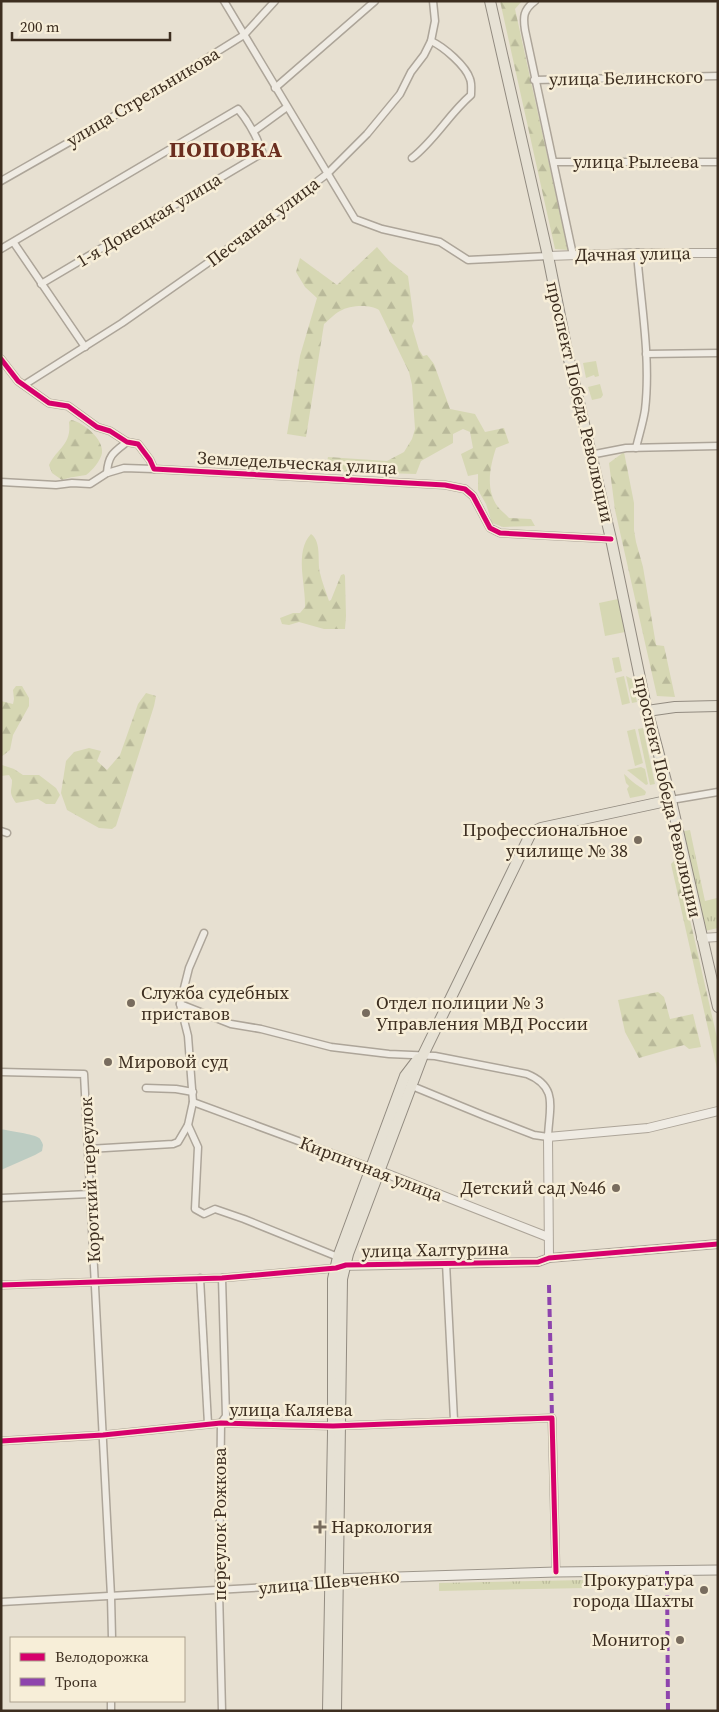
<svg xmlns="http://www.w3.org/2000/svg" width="719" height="1712" viewBox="0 0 719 1712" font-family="'Source Serif 4',serif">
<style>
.green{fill:#d6d7b3}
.forest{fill:url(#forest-firs)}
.park{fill:url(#park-tufts)}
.water{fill:#bcccc2}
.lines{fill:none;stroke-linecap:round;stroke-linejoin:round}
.minor-casing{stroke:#ada599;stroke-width:9}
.tertiary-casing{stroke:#ada599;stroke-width:10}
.secondary-casing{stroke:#9c958a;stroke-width:11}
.primary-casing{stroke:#928b80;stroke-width:12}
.minor{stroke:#efebe3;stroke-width:6}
.tertiary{stroke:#efebe3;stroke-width:8}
.secondary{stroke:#efebe3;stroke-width:9}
.primary{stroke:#e6e1d4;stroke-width:10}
.quiet{stroke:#8e44ad;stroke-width:4;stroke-dasharray:8 4;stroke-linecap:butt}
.cycleway-casing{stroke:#f7eed8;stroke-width:8}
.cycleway{stroke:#d6006c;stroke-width:5}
.poi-dot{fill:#786c5e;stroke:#f7eed8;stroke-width:2}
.labels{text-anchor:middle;stroke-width:5;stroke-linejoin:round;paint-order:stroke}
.street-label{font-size:18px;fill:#3d2e20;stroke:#f7eed8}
.poi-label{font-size:18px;fill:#3d2e20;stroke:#f7eed8;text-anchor:end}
.district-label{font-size:22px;font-weight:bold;letter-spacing:1px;fill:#6b2e1e;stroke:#f7eed8}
</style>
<defs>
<pattern id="forest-firs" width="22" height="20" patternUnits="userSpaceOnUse" patternTransform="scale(1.25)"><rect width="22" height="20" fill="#d6d7b3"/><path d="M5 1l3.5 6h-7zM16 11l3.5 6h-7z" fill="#b9b99a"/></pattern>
<pattern id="park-tufts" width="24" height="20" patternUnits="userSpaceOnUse" patternTransform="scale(1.25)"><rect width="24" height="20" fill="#d6d7b3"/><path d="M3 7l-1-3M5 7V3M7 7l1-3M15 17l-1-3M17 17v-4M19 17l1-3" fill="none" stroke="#b9b99a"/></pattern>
</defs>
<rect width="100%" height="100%" fill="#e7e0d1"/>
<g class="green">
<path d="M596 361 599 376 595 377 594 375 586 378 583 363Z"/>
<path d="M600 384 603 395 601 398 592 400 588 387Z"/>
<path d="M618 599 625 632 605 636 599 603Z"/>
<path d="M619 657 622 671 615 673 612 658Z"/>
<path d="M624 676 630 703 622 705 616 678Z"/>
<path d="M626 676 632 679 637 702 632 703Z"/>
<path d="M643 728 655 784 650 785 638 729Z"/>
<path d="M635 729 643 763 635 766 627 731Z"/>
<path d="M641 767 645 769 648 784 646 785 627 770Z"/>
<path d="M624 774C628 777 630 780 633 782 637 786 642 787 646 792L645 795 630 798 627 789 629 786 626 783Z"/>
</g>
<g class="forest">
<path d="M500 1H522L515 9 568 250 555 249Z"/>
<path d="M377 247 389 261 408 276 414 321 412 326 419 350 423 356 427 355 434 364 450 409 475 414 485 432 504 428 509 443 496 448C490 467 485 489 498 507 501 511 506 514 509 518L531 519 535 526 503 527 492 523 486 504 478 490V474L468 476 461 454 473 448 470 432 463 429 453 434V443L421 461 416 474 325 471 328 457 387 461 404 452 412 439 415 429 412 385 409 372 379 310C370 304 350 305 340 311 334 314 329 320 324 324L306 437 287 434 300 356 317 298 305 287 296 272 300 258 337 285Z"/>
<path d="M71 420C83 422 104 439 102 453 101 460 92 471 86 475 82 476 77 476 74 477 70 477 66 479 62 480L52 473 49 465C57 448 72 445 69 422Z"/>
<path d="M624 452 634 503V530L636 542 643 567 656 645 664 646 675 697 657 696 615 510 609 463Z"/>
<path d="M311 534C322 542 317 561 320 573 322 582 326 592 329 601L331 600 341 575 344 574 345 576 346 616 345 629H324L299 622 289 625 282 624 280 618 293 613H300L305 607C306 584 294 552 311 534Z"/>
<path d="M16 686H22L29 698V706L13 735 10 750 1 757V701L13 704 14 699 13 690Z"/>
<path d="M146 693 156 696 154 706 116 826 112 829 99 828 67 810 61 793 66 761 74 752 89 748 101 751 97 761 107 770 120 755 138 704Z"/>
<path d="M2 765 14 769 23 775H39L56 788 60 795 55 804H46L38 799 16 803C8 791 12 792 12 780L9 775 1 776Z"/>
<path d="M674 861 677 863 718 1042V1073L671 864Z"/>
<path d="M658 992 664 997 670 1019 693 1014 701 1047 689 1049 684 1045 639 1058 625 1032 618 1000Z"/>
</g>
<g class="park">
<path d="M690 830 705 901 717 898 718 928 705 931 684 831Z"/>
<path d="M586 1580V1588L439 1591V1583Z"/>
</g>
<path class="water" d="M1 1129C9 1131 34 1134 39 1138 40 1138 43 1144 43 1145L42 1151 35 1155 1 1170Z"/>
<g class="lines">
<defs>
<g id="minor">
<path d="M224 1 355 219 382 229 440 242 468 260 548 256"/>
<path d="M535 1C523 10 523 17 525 30L573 255"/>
<path d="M534 80 718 76"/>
<path d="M275 88 375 1"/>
<path d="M254 131 287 107"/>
<path d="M412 158C435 140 449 114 471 95 471 90 472 84 470 79 466 66 444 47 431 41"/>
<path d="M554 162H718"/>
<path d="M1 181 101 124 244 35 275 1"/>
<path d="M14 243 85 347"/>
<path d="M1 249 238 109C249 122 256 135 262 151L259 155 41 284"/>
<path d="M646 354 718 353"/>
<path d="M1 359 18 381 49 403 68 406 97 427 110 431 127 442 138 444 150 460 154 469 445 485 465 489 473 496 490 528 500 533 611 539"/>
<path d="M24 385 122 323 239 241 327 174 367 134 400 94 411 72 424 55 431 41 435 21 433 1"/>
<path d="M636 448C639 435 643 423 645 410 651 359 641 304 637 253"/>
<path d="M590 455 626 448 718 446"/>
<path d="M107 473C108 455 114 452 127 442"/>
<path d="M1 482 56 485 72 483 90 484 107 473 124 468 154 469"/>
<path d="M671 800 718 792"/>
<path d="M1 831 7 833"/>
<path d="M204 933 189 968 180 1004 188 1036 193 1102 188 1125 198 1147 195 1209 204 1214 215 1209 244 1219 338 1257"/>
<path d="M180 1004 231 1024 261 1029 331 1047 389 1054 435 1056 527 1074C559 1087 549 1108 548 1137L534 1135 485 1116 412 1086"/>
<path d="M1 1072 84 1074 111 1596 112 1638"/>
<path d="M146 1088 176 1089 193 1092"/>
<path d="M193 1102 374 1169"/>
<path d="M88 1149 173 1144 178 1142 188 1125"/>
<path d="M1 1198 90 1194"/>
<path d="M446 1263 454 1420"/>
<path d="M200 1278 208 1424"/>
<path d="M1 1285 222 1278 336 1268"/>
<path d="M1 1441 103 1435 221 1423 333 1426 552 1418 556 1572"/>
<path d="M1 1602 322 1584 329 1580"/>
<path d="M111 1711V1701"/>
<path d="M222 1711 219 1591 221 1423 226 1416 222 1278"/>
</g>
<g id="tertiary">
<path d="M548 256 637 253H718"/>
<path d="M701 938 718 937"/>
<path d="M380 1171 548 1237"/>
<path d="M549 1258 548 1137 648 1128 718 1111"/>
<path d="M341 1266 538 1262 549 1258 718 1244"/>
</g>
<path id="secondary" d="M333 1579 556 1572 718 1570"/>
<g id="primary">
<path d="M490 1 548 256 567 351 611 539 645 702 671 800 718 1007"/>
<path d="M647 711 675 707 718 706"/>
<path d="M328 1711 333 1432V1279L338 1257 405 1076 418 1059"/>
<path d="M336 1711 342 1279 348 1254 423 1055 531 833 541 828 671 800"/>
</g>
</defs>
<use href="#minor" class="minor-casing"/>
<use href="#tertiary" class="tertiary-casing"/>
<use href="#secondary" class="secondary-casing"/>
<use href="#primary" class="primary-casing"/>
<use href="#minor" class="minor"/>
<use href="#tertiary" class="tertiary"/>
<use href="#secondary" class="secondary"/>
<use href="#primary" class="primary"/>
<g class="quiet">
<path d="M549 1285 552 1418"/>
<path d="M667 1571 668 1711"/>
</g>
<defs>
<g id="cycleway">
<path d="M1 359 18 381 49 403 68 406 97 427 110 431 127 442 138 444 150 460 154 469 445 485 465 489 473 496 490 528 500 533 611 539"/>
<path d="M1 1285 222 1278 336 1268 346 1265 538 1262 549 1258 718 1244"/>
<path d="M1 1441 103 1435 221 1423 333 1426 552 1418 556 1572"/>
</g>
</defs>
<use href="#cycleway" class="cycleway-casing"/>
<use href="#cycleway" class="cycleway"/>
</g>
<g class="poi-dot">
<circle cx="638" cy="840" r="5"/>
<circle cx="131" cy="1003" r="5"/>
<circle cx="366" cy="1013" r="5"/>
<circle cx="108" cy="1062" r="5"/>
<circle cx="616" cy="1188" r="5"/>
<path d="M317.5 1519.5h5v5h5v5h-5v5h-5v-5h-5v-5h5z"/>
<circle cx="704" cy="1590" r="5"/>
<circle cx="680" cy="1640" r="5"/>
</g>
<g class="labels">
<g class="street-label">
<text transform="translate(626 78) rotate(-1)" y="6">улица Белинского</text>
<text transform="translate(143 97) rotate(-31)" y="6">улица Стрельникова</text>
<text x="636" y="168">улица Рылеева</text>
<text transform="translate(149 220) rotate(-31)" y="6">1-я Донецкая улица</text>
<text transform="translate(263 222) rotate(-37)" y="6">Песчаная улица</text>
<text transform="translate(633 254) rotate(-1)" y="6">Дачная улица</text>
<text transform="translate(580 402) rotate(77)" y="6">проспект Победа Революции</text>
<text transform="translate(297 463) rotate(3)" y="6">Земледельческая улица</text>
<text transform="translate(668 797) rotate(77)" y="6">проспект Победа Революции</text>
<text transform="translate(371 1169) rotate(21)" y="6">Кирпичная улица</text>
<text transform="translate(90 1180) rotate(-93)" y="6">Короткий переулок</text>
<text transform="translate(435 1250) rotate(-1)" y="6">улица Халтурина</text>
<text x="291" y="1416">улица Каляева</text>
<text transform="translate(220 1524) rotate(-90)" y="6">переулок Рожкова</text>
<text transform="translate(329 1582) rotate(-5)" y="6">улица Шевченко</text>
</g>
<g class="poi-label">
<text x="628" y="836">Профессиональное<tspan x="628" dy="21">училище № 38</tspan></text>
<text x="141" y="999" text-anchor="start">Служба судебных<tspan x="141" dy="21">приставов</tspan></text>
<text x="376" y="1009" text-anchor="start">Отдел полиции № 3<tspan x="376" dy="21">Управления МВД России</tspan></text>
<text x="118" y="1068" text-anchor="start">Мировой суд</text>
<text x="606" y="1194">Детский сад №46</text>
<text x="331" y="1533" text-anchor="start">Наркология</text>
<text x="694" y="1586">Прокуратура<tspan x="694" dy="21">города Шахты</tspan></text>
<text x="670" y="1646">Монитор</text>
</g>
<g class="district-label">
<text x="226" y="157">ПОПОВКА</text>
</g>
</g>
<rect width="719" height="1712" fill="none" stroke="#3d2e20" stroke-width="5"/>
<rect x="10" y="1637" width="175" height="65" fill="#f7eed8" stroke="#ada18e"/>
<rect x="20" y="1653" width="25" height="8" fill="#d6006c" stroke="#ada18e"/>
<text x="55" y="1662" font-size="15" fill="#3d2e20">Велодорожка</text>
<rect x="20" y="1678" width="25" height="8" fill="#8e44ad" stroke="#ada18e"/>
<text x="55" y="1687" font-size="15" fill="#3d2e20">Тропа</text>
<path d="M12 32v8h158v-8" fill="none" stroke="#3d2e20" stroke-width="2.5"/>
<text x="20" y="32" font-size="15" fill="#3d2e20" stroke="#f7eed8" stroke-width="4" paint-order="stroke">200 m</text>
</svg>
